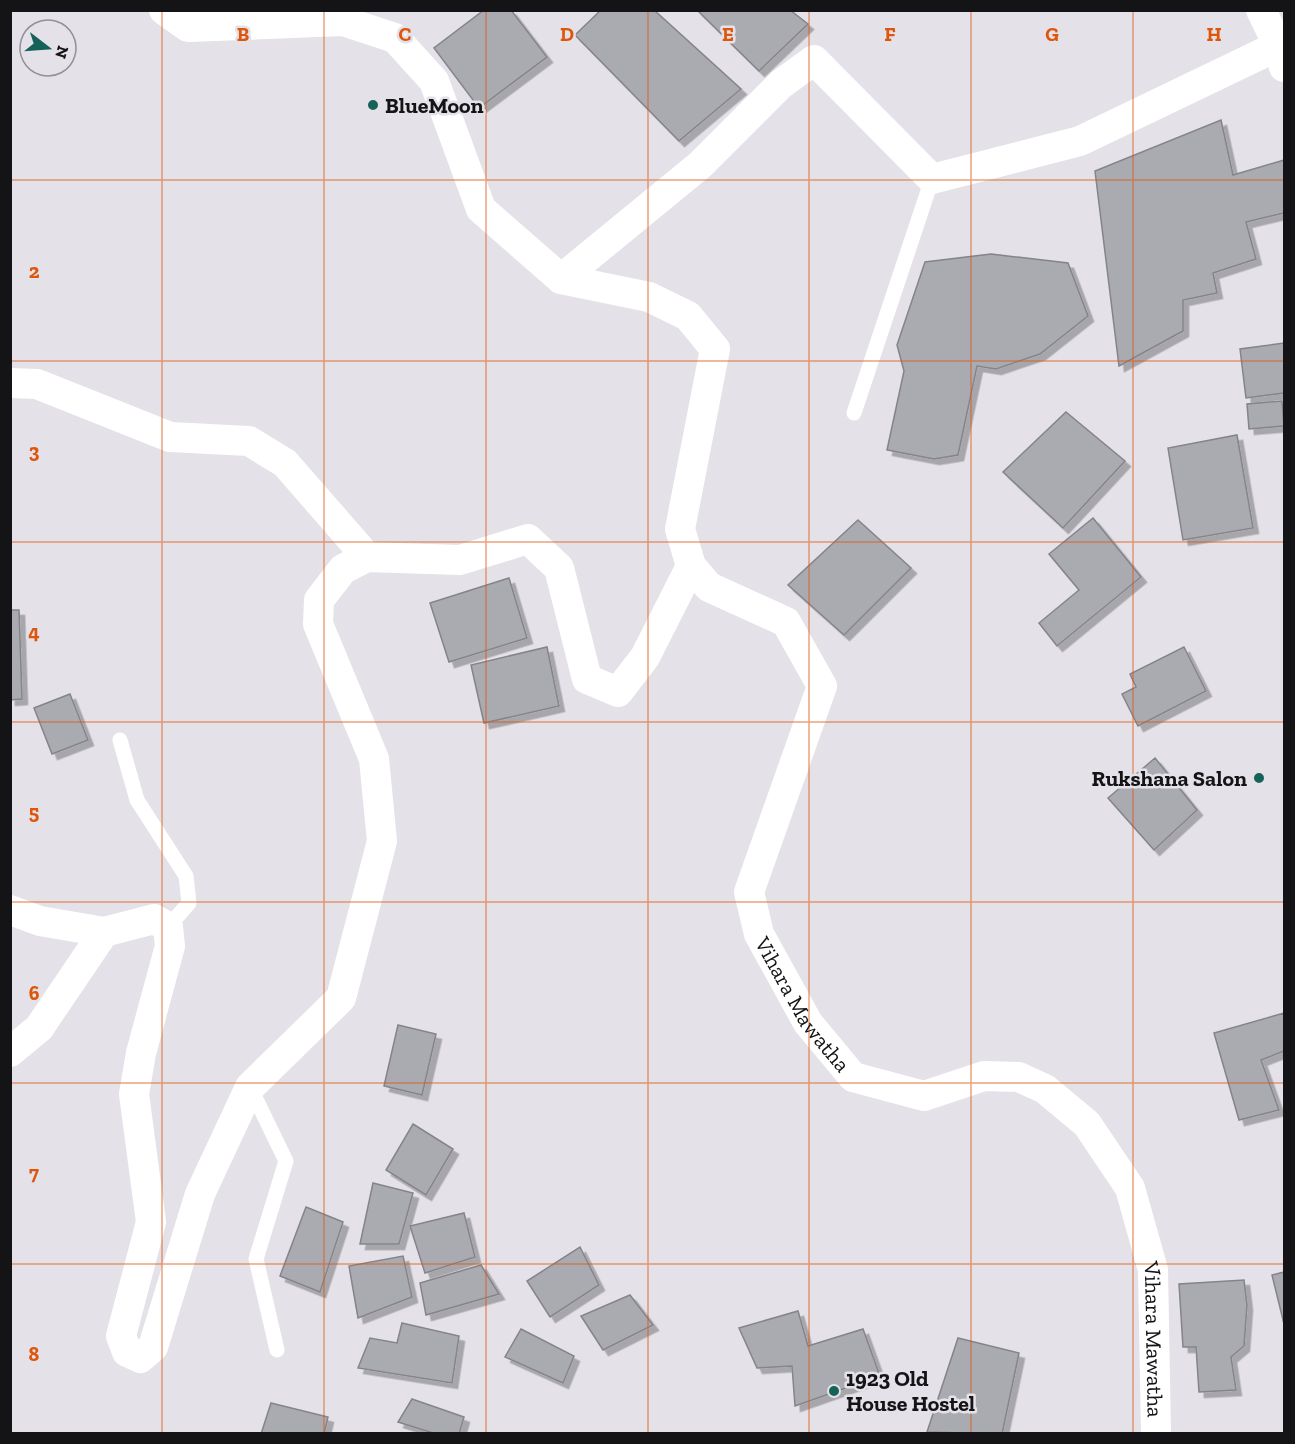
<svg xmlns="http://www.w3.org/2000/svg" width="1295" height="1444" viewBox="0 0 1295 1444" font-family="'Zilla Slab',serif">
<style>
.building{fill:#aaabb1;stroke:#84848a;stroke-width:1.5;filter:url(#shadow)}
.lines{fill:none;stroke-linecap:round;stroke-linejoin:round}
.service{stroke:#fff;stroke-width:15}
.minor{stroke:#fff;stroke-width:30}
.grid{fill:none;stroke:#dd560c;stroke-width:1.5;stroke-opacity:0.55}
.poi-dot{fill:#16625a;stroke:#e4e2e8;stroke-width:2}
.labels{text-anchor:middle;stroke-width:5;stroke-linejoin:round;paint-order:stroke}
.poi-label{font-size:22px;font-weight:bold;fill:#141416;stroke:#e4e2e8;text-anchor:start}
.street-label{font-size:22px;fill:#141416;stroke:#e4e2e8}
.grid-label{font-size:20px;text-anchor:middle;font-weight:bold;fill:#dd560c;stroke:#e4e2e8;stroke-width:5;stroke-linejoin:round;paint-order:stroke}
</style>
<defs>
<filter id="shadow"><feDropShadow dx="5.5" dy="5.5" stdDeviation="0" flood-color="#0004"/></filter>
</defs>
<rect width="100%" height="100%" fill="#e4e2e8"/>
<g class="building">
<path d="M484 10H511L547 57 479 108 434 48Z"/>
<path d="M601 10H654L741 89 679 141 575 35Z"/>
<path d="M697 10H790L808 24 759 71Z"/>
<path d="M1221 120 1233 175 1284 160V213L1246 222 1256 259 1213 273 1217 293 1183 300V331L1119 366 1095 171Z"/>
<path d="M991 254 1068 263 1088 316 1040 354 996 369 977 366 958 455 934 459 887 450 904 371 897 345 925 262Z"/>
<path d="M1284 343V393L1246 398 1240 349Z"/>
<path d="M1282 401 1284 426 1249 429 1247 404Z"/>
<path d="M1066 412 1125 461 1063 528 1003 472Z"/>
<path d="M1237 435 1253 528 1183 540 1168 448Z"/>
<path d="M1093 518 1141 577 1057 646 1039 623 1079 590 1049 554Z"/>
<path d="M858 520 911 568 844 635 788 585Z"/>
<path d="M509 578 527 638 449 662 430 603Z"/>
<path d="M10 610H19L22 699 10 700Z"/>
<path d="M547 647 559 706 484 723 471 665Z"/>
<path d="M1184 647 1206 691 1138 726 1122 694 1136 687 1130 674Z"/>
<path d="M70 694 88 740 52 754 34 708Z"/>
<path d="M1155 758 1197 810 1154 850 1108 798Z"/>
<path d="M1284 1013V1051L1261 1060 1279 1110 1239 1120 1214 1033Z"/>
<path d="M398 1025 436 1034 422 1095 384 1086Z"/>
<path d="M413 1124 453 1149 426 1195 386 1170Z"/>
<path d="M373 1183 413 1193 399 1244H360Z"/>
<path d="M306 1207 343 1222 320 1292 280 1276Z"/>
<path d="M464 1213 475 1257 425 1273 410 1226Z"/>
<path d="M580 1247 599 1285 550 1317 527 1281Z"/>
<path d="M403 1256 412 1297 358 1318 349 1266Z"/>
<path d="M481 1265 499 1294 426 1315 420 1283Z"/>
<path d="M1284 1272V1324L1272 1275Z"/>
<path d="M1244 1280 1247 1305 1244 1346 1231 1357 1236 1390 1199 1392 1196 1347H1183L1179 1284Z"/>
<path d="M630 1295 653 1325 603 1350 581 1316Z"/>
<path d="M798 1311 808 1346 863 1329 880 1376 795 1406 792 1366 757 1368 739 1328Z"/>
<path d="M402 1323 459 1336 452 1383 358 1368 370 1338 397 1343Z"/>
<path d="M521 1329 574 1356 563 1383 505 1357Z"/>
<path d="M958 1338 1019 1353 1002 1434 927 1432Z"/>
<path d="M412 1399 464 1417 459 1434H436L398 1422Z"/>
<path d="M271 1403 328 1417 324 1434H261Z"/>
</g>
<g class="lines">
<g class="service">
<path d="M854 413 932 179"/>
<path d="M120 740 137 800 186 876 189 903 168 927"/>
<path d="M250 1087 286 1161 256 1259 277 1350"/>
</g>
<g class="minor">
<path id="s1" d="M164 10 188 27 343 21 395 38 434 81 481 209 561 279 649 297 688 316 715 349 680 529 691 566 709 587 786 622 822 686 749 892 759 934 808 1023 853 1077 924 1096 984 1076 1019 1077 1045 1089 1087 1124 1130 1188 1153 1270 1156 1434"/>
<path d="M1261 10 1278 45 1284 67"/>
<path d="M561 279 700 165 781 84 814 60 932 179 1080 141 1284 43"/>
<path d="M10 383 37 384 170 437 249 441 285 463 367 557"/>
<path d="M10 910 40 921 104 932"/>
<path d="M10 1052 39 1028 104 932 154 919 168 927 170 946 141 1053 134 1094 151 1222 121 1336 127 1352 140 1358 153 1347 200 1194 250 1087 341 998 382 841 374 759 318 624 319 600 343 569 367 557 460 560 528 539 559 568 587 679 618 692 645 657 691 566"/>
</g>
</g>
<path class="grid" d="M162 10V1434M324 10V1434M486 10V1434M648 10V1434M809 10V1434M971 10V1434M1133 10V1434M10 180H1284M10 361H1284M10 542H1284M10 722H1284M10 902H1284M10 1083H1284M10 1264H1284"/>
<g class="poi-dot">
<circle cx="373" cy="105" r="6"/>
<circle cx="1259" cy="778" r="6"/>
<circle cx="834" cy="1391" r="6"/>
</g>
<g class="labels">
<g class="poi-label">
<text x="385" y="113">BlueMoon</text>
<text x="1247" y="786" text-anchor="end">Rukshana Salon</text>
<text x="846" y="1386">1923 Old<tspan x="846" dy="25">House Hostel</tspan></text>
</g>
<g class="street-label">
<text dy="8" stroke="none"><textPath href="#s1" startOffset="1468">Vihara Mawatha</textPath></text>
<text dy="8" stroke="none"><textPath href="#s1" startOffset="2044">Vihara Mawatha</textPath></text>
</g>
</g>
<g class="grid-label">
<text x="243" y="41">B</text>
<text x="405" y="41">C</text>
<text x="567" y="41">D</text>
<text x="728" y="41">E</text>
<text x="890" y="41">F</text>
<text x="1052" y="41">G</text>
<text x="1214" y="41">H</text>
<text x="34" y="278">2</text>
<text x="34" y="458">3</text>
<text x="34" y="639">4</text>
<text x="34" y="819">5</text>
<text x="34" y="1000">6</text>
<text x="34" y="1180">7</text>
<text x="34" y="1361">8</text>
</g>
<rect width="1295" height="1444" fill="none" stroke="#141416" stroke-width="24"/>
<g transform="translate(48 48) rotate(107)"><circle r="28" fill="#e4e2e8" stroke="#919094" stroke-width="1.5"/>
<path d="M0-4.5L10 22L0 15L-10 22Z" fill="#16625a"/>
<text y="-9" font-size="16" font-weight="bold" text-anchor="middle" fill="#141416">N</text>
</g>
</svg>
